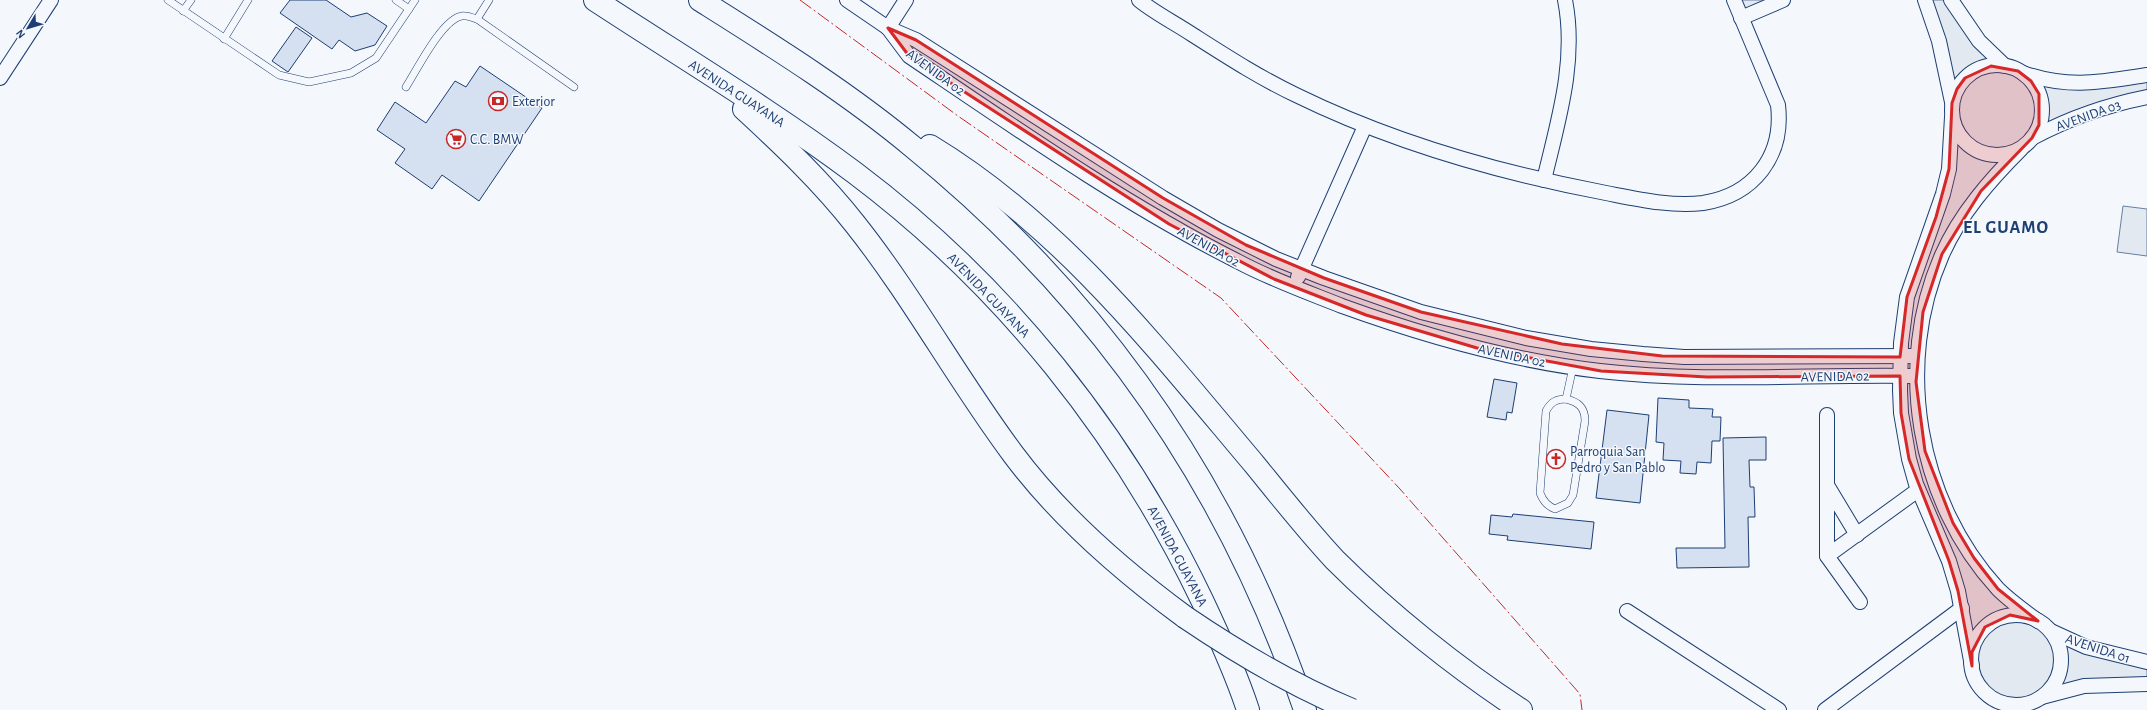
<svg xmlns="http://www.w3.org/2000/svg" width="2147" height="710" viewBox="0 0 2147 710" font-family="'Alegreya Sans',sans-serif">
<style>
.green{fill:#e3e9f0;stroke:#687fa3}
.building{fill:#d5e0f0;stroke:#1d3f73}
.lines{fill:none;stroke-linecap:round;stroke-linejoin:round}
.service-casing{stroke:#1d3f73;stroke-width:8}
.minor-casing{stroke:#1d3f73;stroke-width:16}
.primary-casing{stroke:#1d3f73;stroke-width:24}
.service{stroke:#f4f7fb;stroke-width:7}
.minor{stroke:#f4f7fb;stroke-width:14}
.primary{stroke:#f4f7fb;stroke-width:22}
.primary-bridge-casing{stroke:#1d3f73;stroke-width:24;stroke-linecap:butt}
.primary-bridge{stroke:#f4f7fb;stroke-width:22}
.power{stroke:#c62828;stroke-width:1;stroke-dasharray:14 3 2 3;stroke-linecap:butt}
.marked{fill:#d62828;fill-opacity:0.2;stroke:#d62828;stroke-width:3;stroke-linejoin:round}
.labels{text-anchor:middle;stroke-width:3;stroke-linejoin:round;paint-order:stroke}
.street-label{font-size:14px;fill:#1d3f73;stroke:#f4f7fb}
.poi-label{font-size:14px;fill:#1d3f73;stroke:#f4f7fb;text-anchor:start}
.district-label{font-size:18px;font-weight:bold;letter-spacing:1px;fill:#1d3f73;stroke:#f4f7fb}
</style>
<rect width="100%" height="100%" fill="#f4f7fb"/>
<g class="green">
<path d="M1734 0H1783L1741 18Z"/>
<path d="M1925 0H1951L2005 66 2042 80 2147 75V97L2032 138 2021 149 1951 235 1917 356 1900 357V376H1916L1925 451 1974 558 2050 631 2147 662V684L2040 698C2021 706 2000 708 1984 691 1970 677 1973 658 1968 640 1955 588 1928 536 1916 484 1908 449 1905 412 1899 376H1678L1477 348 1238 262 909 56 888 28 1195 218 1374 297 1591 349 1900 356 1901 343 1951 146 1952 103Z"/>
<path d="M2123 206 2147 209V256L2117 252Z"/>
</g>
<g class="building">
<path d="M290 0H326L351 17 367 13 387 26 375 45 355 51 339 40 332 49 280 13Z"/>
<path d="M296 27 312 38 288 72 272 61Z"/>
<path d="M480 66 542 108 479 201 442 175 432 189 395 163 405 149 377 130 395 102 426 123 455 81 466 87Z"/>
<path d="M1494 379 1517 383 1512 413 1507 412 1506 420 1487 417Z"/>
<path d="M1658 398 1689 400V408L1713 409 1712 417H1721L1720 441H1712L1711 463 1697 462 1696 474 1680 473 1681 461 1663 460 1664 443 1656 442Z"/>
<path d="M1607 410 1649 415 1640 503 1596 498Z"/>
<path d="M1766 437V460H1749L1750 487H1754L1755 517H1748L1749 567 1677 568 1676 548H1725L1723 438Z"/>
<path d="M1513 514 1594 522 1591 549 1507 540 1508 536 1489 534 1491 515 1512 517Z"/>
</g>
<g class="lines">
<defs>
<g id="service">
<path d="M168 0 279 75 309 82 351 73 376 58 415 0"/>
<path d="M396 0 409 9"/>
<path d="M183 11 191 0"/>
<path d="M477 19 489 0"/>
<path d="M224 39 248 0"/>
<path d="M406 87C417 70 442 19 462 16 466 15 473 18 477 19L574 87"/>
<path d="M1566 399C1579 402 1585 408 1585 421L1573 495 1568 503 1555 509C1547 506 1543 501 1540 493L1546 411C1551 402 1556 399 1566 399Z"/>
<path d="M1566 399 1573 367"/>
</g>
<g id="minor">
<path d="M847 0 888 28 916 40 1163 198 1218 230 1276 259 1324 278 1421 312 1526 338 1591 349 1643 354 1684 357 1917 356"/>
<path d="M1139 0C1155 13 1175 23 1193 35 1226 56 1260 78 1296 95 1394 143 1500 173 1606 193 1637 199 1672 207 1703 203 1754 195 1784 156 1778 105L1734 0"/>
<path d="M1925 0 1939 41 1952 102"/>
<path d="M1951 0 1979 41 2005 66"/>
<path d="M1741 18 1783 0"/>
<path d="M888 28 909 56C1014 127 1124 204 1237 261 1270 279 1307 292 1342 306 1425 336 1512 361 1600 371 1705 383 1811 374 1916 376"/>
<path d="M888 28 906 0"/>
<circle cx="1997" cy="110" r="45"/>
<path d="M2023 73C2069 89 2101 82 2147 75"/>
<path d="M0 78 51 0"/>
<path d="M1952 117 1949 169 1943 194 1907 297 1901 343 1900 390 1901 413 1909 459 1916 484 1949 561 1958 591 1972 666"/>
<path d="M2032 138C2069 118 2107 105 2147 97"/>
<path d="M2021 149C1990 180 1960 214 1942 255 1894 364 1917 501 1998 589 2010 601 2024 611 2038 621"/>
<path d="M1544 180C1558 121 1577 61 1565 0"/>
<path d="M1298 277 1365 126"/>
<path d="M1827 415V556L1860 602"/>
<path d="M1827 485 1857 535"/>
<path d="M1827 556 1918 490"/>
<path d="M1627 611 1779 710"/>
<circle cx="2016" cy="660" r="45"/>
<path d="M2051 631 2086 647 2147 662"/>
<path d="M2042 697 2084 686 2147 684"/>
<path d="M1825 710 1962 608"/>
</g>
<g id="primary">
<path d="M595 0C682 57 772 111 855 173 1004 285 1122 433 1202 600 1219 636 1236 673 1248 710"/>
<path d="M700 0C773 46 847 92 913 147 1098 297 1229 485 1305 710"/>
<path d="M744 109C783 145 822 182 855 224 913 297 957 379 1013 454 1060 517 1121 570 1185 617"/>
<path d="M930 146C1062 226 1157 349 1255 465 1281 497 1307 530 1335 560 1388 613 1458 669 1521 710"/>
</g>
</defs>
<use href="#service" class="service-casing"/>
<use href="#minor" class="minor-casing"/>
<use href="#primary" class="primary-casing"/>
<use href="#service" class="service"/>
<use href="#minor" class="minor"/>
<use href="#primary" class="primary"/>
<defs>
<path id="primary-bridge" d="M1185 617C1238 653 1292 685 1352 710"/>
</defs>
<use href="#primary-bridge" class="primary-bridge-casing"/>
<use href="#primary-bridge" class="primary-bridge"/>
<path class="power" d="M800 0 958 116 1221 298 1400 489 1580 694 1582 710"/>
</g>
<path class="marked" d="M888 28 916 40 1163 198 1246 245 1324 278 1421 312 1562 344 1662 356 1900 357 1907 297 1936 217 1949 169 1952 103 1957 89 1965 78 1991 66 2018 71 2031 81 2039 94V125L2032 138 1981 191 1942 254 1923 312 1916 382 1925 451 1953 523 1974 558 1998 589 2038 621 2010 615 1985 627 1972 652V666L1958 591 1949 561 1909 459 1901 413 1900 376 1707 377 1601 371 1477 348 1366 315 1274 279 1169 224 909 56Z"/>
<defs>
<symbol id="bank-ring" viewBox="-11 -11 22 22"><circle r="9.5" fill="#f4f7fb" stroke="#c62828" stroke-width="1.5"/><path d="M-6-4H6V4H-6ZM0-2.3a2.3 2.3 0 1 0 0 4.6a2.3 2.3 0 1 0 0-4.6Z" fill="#c62828"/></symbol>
<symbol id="supermarket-ring" viewBox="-11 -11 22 22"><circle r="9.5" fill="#f4f7fb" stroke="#c62828" stroke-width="1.5"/><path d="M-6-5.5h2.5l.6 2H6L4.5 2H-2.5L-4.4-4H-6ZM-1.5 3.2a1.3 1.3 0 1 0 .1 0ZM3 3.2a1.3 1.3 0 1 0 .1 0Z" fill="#c62828"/></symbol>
<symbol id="church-ring" viewBox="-11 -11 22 22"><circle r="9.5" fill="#f4f7fb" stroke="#c62828" stroke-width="1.5"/><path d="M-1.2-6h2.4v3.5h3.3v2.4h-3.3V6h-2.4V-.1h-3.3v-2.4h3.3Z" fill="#c62828"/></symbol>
</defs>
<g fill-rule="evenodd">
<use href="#bank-ring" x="487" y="90" width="22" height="22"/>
<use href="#supermarket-ring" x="445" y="128" width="22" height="22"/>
<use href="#church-ring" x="1545" y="448" width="22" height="22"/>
</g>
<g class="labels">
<g class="street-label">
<text transform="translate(936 72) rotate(36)" y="5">AVENIDA 02</text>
<text transform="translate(737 93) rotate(33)" y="5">AVENIDA GUAYANA</text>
<text transform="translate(2088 115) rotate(-20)" y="5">AVENIDA 03</text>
<text transform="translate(1209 246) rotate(29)" y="5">AVENIDA 02</text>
<text transform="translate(989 295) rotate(46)" y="5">AVENIDA GUAYANA</text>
<text transform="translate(1512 355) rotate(12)" y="5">AVENIDA 02</text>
<text transform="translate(1835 376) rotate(-1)" y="5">AVENIDA 02</text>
<text transform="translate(1178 556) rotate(62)" y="5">AVENIDA GUAYANA</text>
<text transform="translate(2098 648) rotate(18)" y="5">AVENIDA 01</text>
</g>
<g class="poi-label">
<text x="512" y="106">Exterior</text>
<text x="470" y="144">C.C. BMW</text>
<text x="1570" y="456">Parroquia San<tspan x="1570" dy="16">Pedro y San Pablo</tspan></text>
</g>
<g class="district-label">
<text x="2006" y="233">EL GUAMO</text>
</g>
</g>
<g transform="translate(28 28) rotate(232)" stroke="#f4f7fb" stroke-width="3" paint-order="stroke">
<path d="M0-3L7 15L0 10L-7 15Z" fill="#1d3f73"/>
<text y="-6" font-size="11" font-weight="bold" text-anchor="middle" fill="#1d3f73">N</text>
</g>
</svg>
